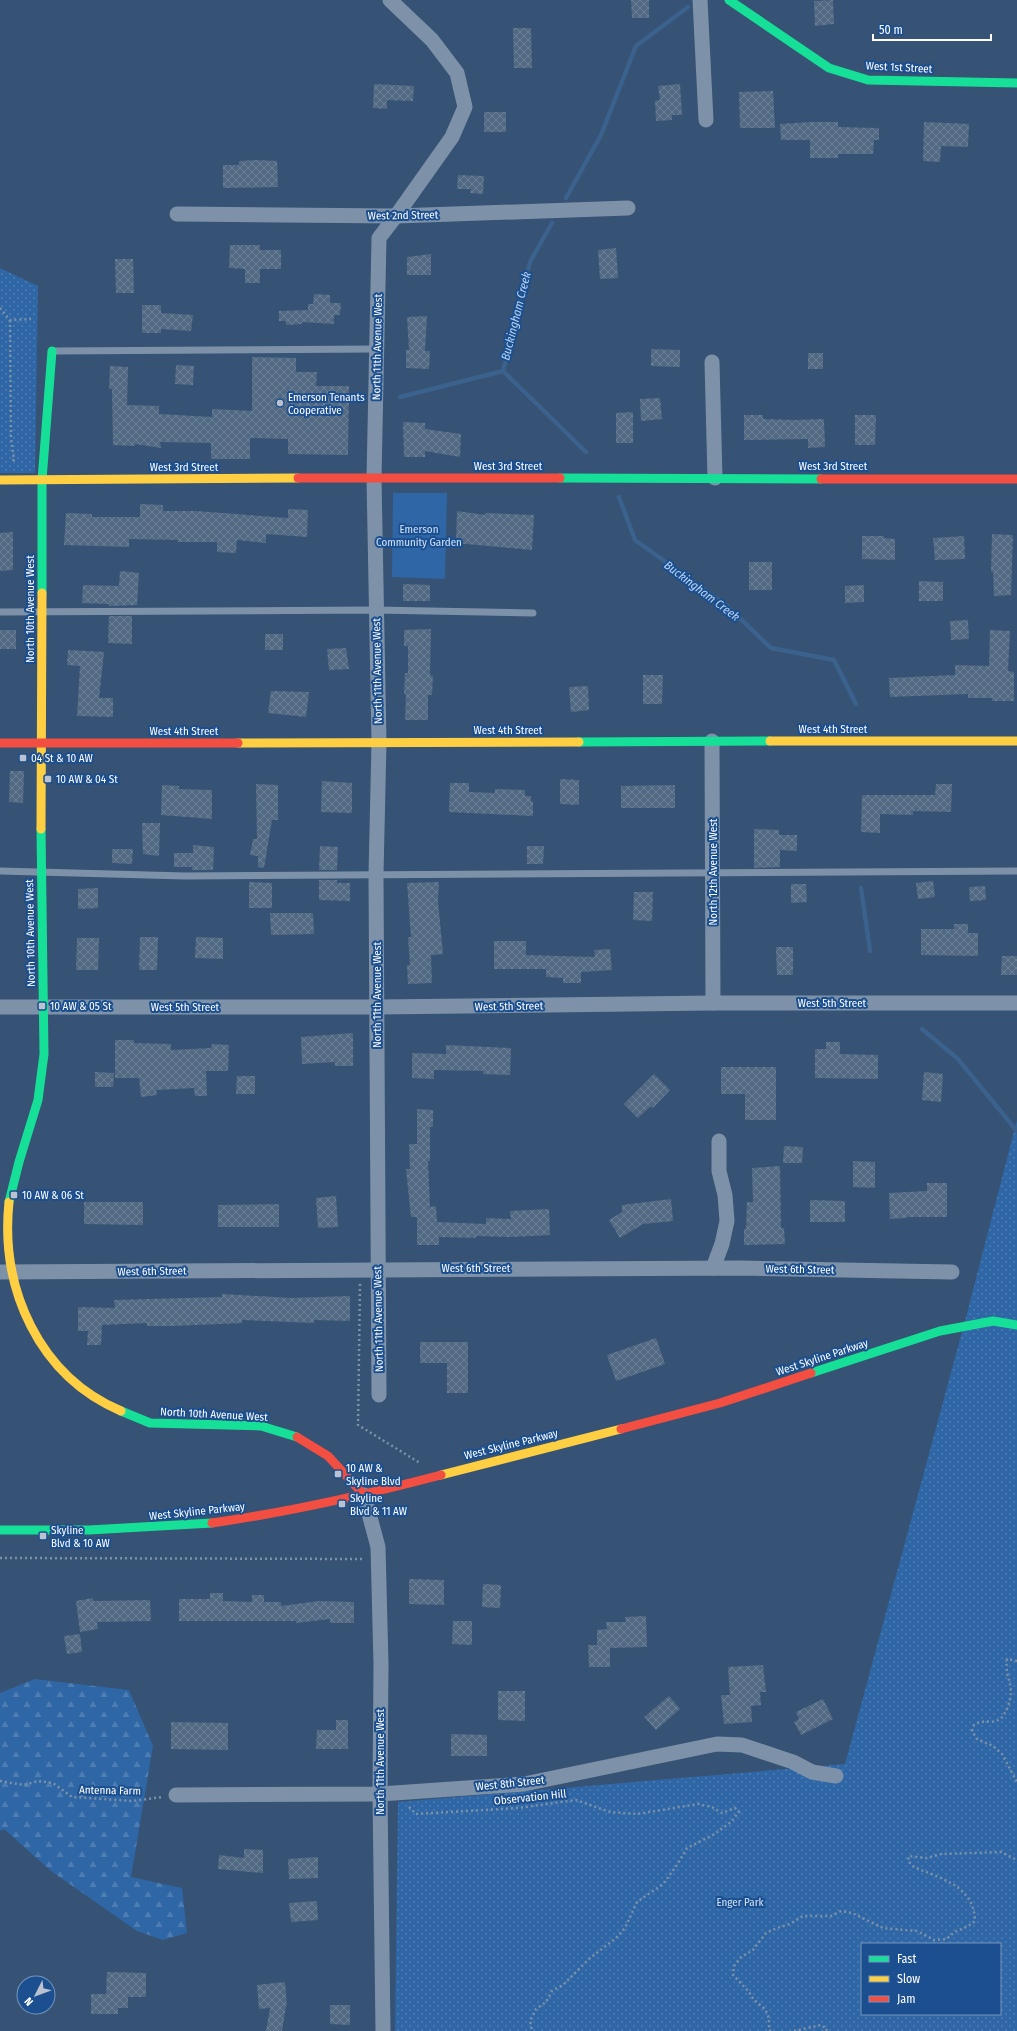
<svg xmlns="http://www.w3.org/2000/svg" width="1017" height="2031" viewBox="0 0 1017 2031" font-family="'Fira Sans Condensed',sans-serif">
<style>
.forest{fill:url(#forest-firs)}
.park{fill:url(#park-dots);fill-rule:evenodd}
.garden{fill:#2f66a5}
.lines{fill:none;stroke-linecap:round;stroke-linejoin:round}
.stream{stroke:#3b618d;stroke-width:4.5}
.building{fill:url(#building-cross-hatch)}
.path{stroke:#7d92a8;stroke-width:2.5;stroke-dasharray:2 3;stroke-linecap:butt}
.lane{stroke:#7d92a8;stroke-width:7}
.street{stroke:#7d92a8;stroke-width:15}
.fast{stroke:#16e098;stroke-width:9}
.slow{stroke:#ffcf43;stroke-width:9}
.jam{stroke:#f24e42;stroke-width:9}
.poi-dot{fill:#b9c2ce;stroke:#1b4f8f;stroke-width:1.5}
.labels{text-anchor:middle;stroke-width:4;stroke-linejoin:round;paint-order:stroke}
.street-label{font-size:11px;fill:#fff;stroke:#1b4f8f}
.poi-label{font-size:11px;fill:#fff;stroke:#1b4f8f;text-anchor:start}
.park-label{font-size:11px;fill:#cfe3fa;stroke:#1b4f8f}
.water-label{font-size:12px;font-style:italic;fill:#b5d3f5;stroke:#1b4f8f}
</style>
<defs>
<pattern id="forest-firs" width="22" height="20" patternUnits="userSpaceOnUse"><rect width="22" height="20" fill="#2f66a5"/><path d="M5 1l3.5 6h-7zM16 11l3.5 6h-7z" fill="#4e7db2"/></pattern>
<pattern id="park-dots" width="8" height="8" patternUnits="userSpaceOnUse"><rect width="8" height="8" fill="#2f66a5"/><path d="M2 2h.1M6 6h.1" fill="none" stroke="#4e7db2" stroke-width="1.8" stroke-linecap="round"/></pattern>
<pattern id="building-cross-hatch" width="8" height="8" patternUnits="userSpaceOnUse"><rect width="8" height="8" fill="#526984"/><path d="M0 0l8 8M0 8l8-8" fill="none" stroke="#6c8096"/></pattern>
</defs>
<rect width="100%" height="100%" fill="#365274"/>
<path class="forest" d="M35 1679 129 1690 153 1746 131 1877 182 1888 187 1933 163 1940 137 1931 51 1871 4 1829 0 1831V1693Z"/>
<g class="park">
<path d="M0 268 38 286 35 473H0Z"/>
<path d="M1017 1120V2031H395L398 1802 845 1764 966 1317ZM862 1944H1000V2014H862Z"/>
</g>
<path class="garden" d="M393 493H447L445 579 392 577Z"/>
<g class="lines">
<g class="stream">
<path d="M566 198 601 135 636 46 688 7"/>
<path d="M552 223 530 262 503 371 586 452"/>
<path d="M400 397 503 371"/>
<path d="M619 497 635 540 726 605 771 648 834 660 856 704"/>
<path d="M861 888 870 951"/>
<path d="M922 1029 957 1058 1017 1131"/>
</g>
</g>
<g class="building">
<path d="M631 0H649V18H632Z"/>
<path d="M833 0 834 24 815 26 814 1Z"/>
<path d="M513 28H531L532 68H514Z"/>
<path d="M374 84 414 86 413 101 387 100V109L373 108Z"/>
<path d="M680 84 682 115H672V120L656 121 655 101 660 100 658 86Z"/>
<path d="M773 91 775 128H740L739 92Z"/>
<rect x="484" y="112" width="22" height="20"/>
<path d="M810 122H838V127L879 128V140H874L873 154H838V158H810V140H781L780 124Z"/>
<path d="M924 122 969 124 968 147 941 146 940 162 923 161Z"/>
<path d="M257 160 277 161 278 187 223 188V165H239V161Z"/>
<path d="M458 175 484 176 483 194 470 193 471 189H457Z"/>
<path d="M230 245H260V250H281V269H260V283H245V269L229 268Z"/>
<path d="M616 248 618 278 600 279 598 250Z"/>
<path d="M431 254V275H407V257Z"/>
<path d="M115 259H133L134 293H116Z"/>
<path d="M314 294 330 295V303H341L340 315H334V324L302 322V324L286 325V321H279V311L308 310V304H313Z"/>
<path d="M142 305H161V313L193 315 191 331 161 329V333H142Z"/>
<path d="M427 316 425 351H430L429 369 406 368V350H409L407 317Z"/>
<path d="M651 349 680 350V367L651 366Z"/>
<rect x="808" y="353" width="15" height="16"/>
<path d="M252 357 296 358V372H317L316 386H349L348 455 288 454V439L250 438V459H211V443L160 442 161 448 135 444V446L113 445 112 389H109L110 366 128 367 127 405 159 406V414L212 417V409L252 411Z"/>
<path d="M176 365 194 366 193 385 175 384Z"/>
<path d="M660 398 662 419 641 421 640 399Z"/>
<path d="M633 412V443H616V413Z"/>
<path d="M744 415H763V419L796 420 824 419 825 447 808 448V439L744 440Z"/>
<path d="M855 415H876L875 445H855Z"/>
<path d="M403 422 425 423V429L461 434 460 457 425 451V457H404Z"/>
<path d="M140 504 163 505V511H196L288 518V509L308 510 307 537 266 534V543L237 540 236 553 217 552V542H178V540L129 539V547L64 545 66 513 92 514V517H140Z"/>
<path d="M457 511 485 515 486 513 534 515 532 550 456 543Z"/>
<path d="M13 532V570L0 571V533Z"/>
<path d="M992 534 1013 535 1011 595 994 596 993 572H991Z"/>
<path d="M862 536H884V538L895 539V560L862 559Z"/>
<path d="M964 536 965 559 935 560 933 538Z"/>
<rect x="749" y="562" width="23" height="28"/>
<path d="M120 571 139 573 137 605 109 606V604L82 603 83 585 119 586Z"/>
<path d="M919 581 943 582V601H919Z"/>
<path d="M403 584 430 585V601H403Z"/>
<path d="M864 585V602L845 603V586Z"/>
<path d="M109 616H132V644L108 643Z"/>
<path d="M968 620 969 639 951 640 950 621Z"/>
<path d="M431 629 430 675 433 676 432 695H428V720H405L406 694H404L405 673H408V646H404V630Z"/>
<rect x="0" y="630" width="16" height="19"/>
<path d="M990 630 1010 631 1008 671 1014 672V701H992V698H968V694L890 697 889 678 955 675V665L989 666Z"/>
<rect x="265" y="634" width="18" height="16"/>
<path d="M346 648 349 669 329 670 327 649Z"/>
<path d="M68 650 104 652 99 698H113V717L77 716 80 666 67 665Z"/>
<path d="M643 675H663L662 704H643Z"/>
<path d="M588 686 589 710 571 712 569 687Z"/>
<path d="M271 691 309 692 306 717 268 713Z"/>
<path d="M10 771H24L23 803 9 802Z"/>
<path d="M560 779 579 780V805L560 804Z"/>
<path d="M322 781 352 783V813L321 812Z"/>
<path d="M450 783H469V792L495 793V789L525 790V796H531V801H533V816L449 812Z"/>
<path d="M256 784 278 785V820H272L264 868 258 867V856L250 855 253 839H257Z"/>
<path d="M936 784H952L951 812 913 811V815L880 814V833L861 832 862 795H935Z"/>
<path d="M162 785 179 786V789L212 790V819L161 815Z"/>
<path d="M675 785V808H621V786Z"/>
<path d="M142 823H160L159 856 143 854Z"/>
<path d="M754 829 779 830V835H797V851L780 850V867L754 868Z"/>
<path d="M193 845 214 847 213 870H192V867H174V853H193Z"/>
<path d="M320 846 338 847 337 870H319Z"/>
<path d="M527 846H544L543 864H527Z"/>
<path d="M112 849H133L132 864 112 863Z"/>
<path d="M319 880H337V883H350V901L319 900Z"/>
<path d="M933 881 935 897 918 899 916 883Z"/>
<path d="M249 882 272 883V908H249Z"/>
<path d="M439 882 438 901 443 954 431 955 432 983 408 984 407 965H410L408 937H411L407 883Z"/>
<path d="M791 884H806L807 902 791 903Z"/>
<path d="M985 886 986 900 970 901 969 887Z"/>
<path d="M98 888V908L78 909V889Z"/>
<path d="M634 892H653L652 921 633 920Z"/>
<path d="M270 913H313L314 934 271 935Z"/>
<path d="M954 924H968V933H978V956L921 955V929H954Z"/>
<path d="M140 937H158L157 970H139Z"/>
<path d="M196 937 223 938V959L195 958Z"/>
<path d="M77 938H99L98 970H76Z"/>
<path d="M494 941H526V955L595 957 594 950 610 949 612 970 581 972V983H563V978L546 977V969H494Z"/>
<path d="M776 947H793V975H777Z"/>
<path d="M1002 956H1017V975H1001Z"/>
<path d="M353 1033V1066H335V1062L302 1064 301 1037Z"/>
<path d="M115 1040H134V1043L171 1044V1050L211 1048 212 1044 229 1045 228 1071H206L207 1096H195L194 1088 156 1090 157 1095 141 1097 139 1078H115Z"/>
<path d="M826 1042H840V1054L878 1055V1079L815 1078V1049H826Z"/>
<path d="M446 1045 511 1048 510 1075 483 1074V1071L434 1070V1079L412 1078V1053L446 1054Z"/>
<path d="M721 1067H776V1120H745V1094H721Z"/>
<path d="M95 1072 114 1073 113 1087H95Z"/>
<path d="M924 1072 943 1074 941 1102 922 1100Z"/>
<path d="M654 1074 670 1090 653 1108 651 1106 638 1118 624 1104Z"/>
<path d="M237 1076H255V1094H236Z"/>
<path d="M417 1109 433 1110V1127H430V1161H428L430 1207 436 1206 437 1222 486 1224V1218L511 1219 510 1211 549 1209 550 1235 512 1237 476 1236V1238L439 1237V1245H417V1217H411L406 1169H410L409 1144H417Z"/>
<path d="M784 1146 803 1147 802 1163H783Z"/>
<path d="M853 1161 875 1162V1188L853 1187Z"/>
<path d="M780 1166 781 1228H784L785 1244 744 1245V1229H746L747 1202H753L752 1168Z"/>
<path d="M927 1183H947V1217H906V1218L890 1219 889 1193 927 1191Z"/>
<path d="M336 1196 338 1227 318 1228 316 1198Z"/>
<path d="M671 1199 673 1221 643 1224 620 1238 609 1220 622 1212V1205Z"/>
<path d="M810 1200 845 1201V1222H810Z"/>
<path d="M84 1202H143V1225L84 1224Z"/>
<path d="M279 1204V1227H218V1205Z"/>
<path d="M222 1294 291 1298 350 1296V1321L314 1320V1323L242 1320V1323L172 1326H147V1323L102 1325 101 1345H87L88 1331H78V1307L115 1308 114 1300 222 1297Z"/>
<path d="M656 1338 665 1364 616 1381 607 1355Z"/>
<path d="M420 1342H468V1393H447V1363H420Z"/>
<path d="M409 1579 444 1580V1605L409 1604Z"/>
<path d="M483 1584 501 1585 500 1608 482 1607Z"/>
<path d="M210 1593H223V1601L252 1602V1595H264V1602H281V1606L319 1601 354 1602V1623H330V1619L296 1623V1621H179V1599H210Z"/>
<path d="M93 1598 94 1601 150 1600 151 1621 97 1622 98 1629 80 1632 76 1601Z"/>
<path d="M646 1616 647 1647 610 1648V1667H589L588 1645H597V1630L607 1629 606 1622H626L625 1617Z"/>
<path d="M453 1621H472V1645L452 1644Z"/>
<path d="M80 1634 82 1652 67 1654 64 1636Z"/>
<path d="M763 1665 766 1692H760L761 1705 751 1706 752 1722 724 1724 721 1695H730L728 1667Z"/>
<path d="M498 1691H525V1721L498 1720Z"/>
<path d="M669 1696 680 1709 656 1730 644 1717Z"/>
<path d="M823 1699 833 1719 801 1735 794 1722 799 1719 796 1712Z"/>
<path d="M336 1720H348V1749H316L317 1730H336Z"/>
<path d="M171 1722 228 1723V1750L171 1749Z"/>
<path d="M451 1734 487 1735V1756H451Z"/>
<path d="M244 1849 263 1850V1873L218 1869 219 1855 244 1858Z"/>
<path d="M318 1857V1878L289 1879 288 1859Z"/>
<path d="M317 1901 318 1920 291 1922 289 1903Z"/>
<path d="M107 1972 146 1973V1997H128V2008H118V2014H91V1994H106Z"/>
<path d="M285 1982 287 2006H286L282 2031H266L270 2008 259 2009 257 1985Z"/>
<path d="M330 2005H350V2025L330 2024Z"/>
</g>
<g class="lines">
<g class="path">
<path d="M0 308 10 320 31 319"/>
<path d="M10 320 11 438 14 460H10"/>
<path d="M360 1284 358 1425 420 1463"/>
<path d="M0 1558 364 1559"/>
<path d="M1017 1661 1007 1659C1004 1681 1017 1683 1007 1709 1005 1713 1003 1717 1000 1719 990 1725 985 1718 974 1725L972 1731 977 1739 993 1746 1002 1754 1017 1782"/>
<path d="M0 1781 24 1785 38 1781 53 1783 72 1797 133 1801 162 1797"/>
<path d="M409 1807 416 1814 518 1808 576 1800 610 1812 637 1814 698 1804 712 1807 722 1813 735 1808 739 1812 731 1822 713 1835 687 1848 677 1865 663 1884 637 1902 625 1928 616 1938 589 1959 563 1985 552 1991 546 2002 536 2009 530 2021 532 2031"/>
<path d="M771 2031 769 2030V2018L765 2009 754 2000 749 1992 733 1975 734 1966 741 1957 753 1950 766 1933 777 1928 790 1924 803 1916H831L841 1911 852 1913 883 1928 917 1931 934 1940 947 1939C957 1927 964 1931 975 1921 974 1886 942 1879 914 1867L908 1861 909 1856 927 1858 941 1854 1001 1852 1017 1860"/>
<path d="M794 2031 821 2025 827 2029 826 2031"/>
</g>
<g class="lane">
<path d="M53 351 376 349"/>
<path d="M0 612 375 610 533 613"/>
<path d="M0 871 185 876 1017 871"/>
</g>
<g class="street">
<path d="M700 0 706 120"/>
<path d="M177 214 396 216 628 208"/>
<path d="M712 362 715 478"/>
<path d="M712 741 713 1003"/>
<path d="M0 1007H378L713 1003H1017"/>
<path d="M713 1268 722 1244 727 1221 725 1195 719 1171V1141"/>
<path d="M0 1272 742 1268 952 1272"/>
<path d="M379 1395 376 875 379 742 374 478 379 238 396 216 452 137 465 107 457 73 432 40 390 0"/>
<path d="M364 1495 378 1547 381 1664 380 1794 383 2031"/>
<path d="M176 1795 380 1794 524 1784 717 1744 742 1745 793 1762 812 1772 836 1776"/>
</g>
<g class="fast">
<path d="M729 0 829 68 868 80 1017 83"/>
<path d="M560 478 821 479"/>
<path d="M42 593V480L52 351"/>
<path d="M579 742 770 741"/>
<path d="M9 1202 19 1162 38 1100 44 1054 41 829"/>
<path d="M811 1373 940 1331 993 1321 1017 1325"/>
<path d="M121 1411 150 1423 261 1426 297 1437"/>
<path d="M0 1530H89L212 1523"/>
</g>
<g class="slow">
<path d="M0 480 298 478"/>
<path d="M770 741H1017"/>
<path d="M238 743 579 742"/>
<path d="M41 829 42 593"/>
<path d="M9 1202C0 1289 39 1376 121 1411"/>
<path d="M441 1475 621 1429"/>
</g>
<g class="jam">
<path d="M298 478H560"/>
<path d="M821 479H1017"/>
<path d="M0 743H238"/>
<path d="M621 1429 720 1403 811 1373"/>
<path d="M297 1437 328 1456 364 1495"/>
<path d="M212 1523C289 1512 365 1495 441 1475"/>
</g>
</g>
<g class="poi-dot">
<circle cx="280" cy="403" r="4"/>
<rect x="19" y="754" width="8" height="8" rx="2"/>
<rect x="44" y="775" width="8" height="8" rx="2"/>
<rect x="38" y="1002" width="8" height="8" rx="2"/>
<rect x="10" y="1191" width="8" height="8" rx="2"/>
<rect x="334" y="1470" width="8" height="8" rx="2"/>
<rect x="338" y="1500" width="8" height="8" rx="2"/>
<rect x="39" y="1532" width="8" height="8" rx="2"/>
</g>
<g class="labels">
<g class="street-label">
<text transform="translate(899 67) rotate(3)" y="4">West 1st Street</text>
<text transform="translate(403 215) rotate(-1)" y="4">West 2nd Street</text>
<text transform="translate(377 347) rotate(-89)" y="4">North 11th Avenue West</text>
<text x="508" y="470">West 3rd Street</text>
<text x="833" y="470">West 3rd Street</text>
<text x="184" y="471">West 3rd Street</text>
<text transform="translate(30 609) rotate(-90)" y="4">North 10th Avenue West</text>
<text transform="translate(377 671) rotate(-91)" y="4">North 11th Avenue West</text>
<text x="833" y="733">West 4th Street</text>
<text x="508" y="734">West 4th Street</text>
<text x="184" y="735">West 4th Street</text>
<text transform="translate(713 872) rotate(-90)" y="4">North 12th Avenue West</text>
<text transform="translate(30 933) rotate(-91)" y="4">North 10th Avenue West</text>
<text transform="translate(377 995) rotate(-90)" y="4">North 11th Avenue West</text>
<text x="832" y="1007">West 5th Street</text>
<text transform="translate(509 1006) rotate(-1)" y="4">West 5th Street</text>
<text x="185" y="1011">West 5th Street</text>
<text x="476" y="1272">West 6th Street</text>
<text transform="translate(800 1269) rotate(1)" y="4">West 6th Street</text>
<text transform="translate(152 1271) rotate(-1)" y="4">West 6th Street</text>
<text transform="translate(378 1319) rotate(-91)" y="4">North 11th Avenue West</text>
<text transform="translate(822 1357) rotate(-18)" y="4">West Skyline Parkway</text>
<text transform="translate(214 1414) rotate(3)" y="4">North 10th Avenue West</text>
<text transform="translate(511 1444) rotate(-14)" y="4">West Skyline Parkway</text>
<text transform="translate(197 1511) rotate(-6)" y="4">West Skyline Parkway</text>
<text transform="translate(380 1762) rotate(-90)" y="4">North 11th Avenue West</text>
<text transform="translate(510 1783) rotate(-6)" y="4">West 8th Street</text>
<text transform="translate(110 1790) rotate(1)" y="4">Antenna Farm</text>
<text transform="translate(530 1797) rotate(-6)" y="4">Observation Hill</text>
</g>
<g class="poi-label">
<text x="288" y="401">Emerson Tenants<tspan x="288" dy="13">Cooperative</tspan></text>
<text x="31" y="762">04 St &amp; 10 AW</text>
<text x="56" y="783">10 AW &amp; 04 St</text>
<text x="50" y="1010">10 AW &amp; 05 St</text>
<text x="22" y="1199">10 AW &amp; 06 St</text>
<text x="346" y="1472">10 AW &amp;<tspan x="346" dy="13">Skyline Blvd</tspan></text>
<text x="350" y="1502">Skyline<tspan x="350" dy="13">Blvd &amp; 11 AW</tspan></text>
<text x="51" y="1534">Skyline<tspan x="51" dy="13">Blvd &amp; 10 AW</tspan></text>
</g>
<g class="park-label">
<text x="419" y="533">Emerson<tspan x="419" dy="13">Community Garden</tspan></text>
<text x="740" y="1906">Enger Park</text>
</g>
<g class="water-label">
<text transform="translate(516 316) rotate(-76)" y="4">Buckingham Creek</text>
<text transform="translate(702 591) rotate(37)" y="4">Buckingham Creek</text>
</g>
</g>
<rect x="861" y="1943" width="140" height="72" fill="#1b4f8f" stroke="#7695bc"/>
<rect x="869" y="1956" width="20" height="6" fill="#16e098" stroke="#7695bc"/>
<text x="897" y="1963" font-size="12" fill="#ffffff">Fast</text>
<rect x="869" y="1976" width="20" height="6" fill="#ffcf43" stroke="#7695bc"/>
<text x="897" y="1983" font-size="12" fill="#ffffff">Slow</text>
<rect x="869" y="1996" width="20" height="6" fill="#f24e42" stroke="#7695bc"/>
<text x="897" y="2003" font-size="12" fill="#ffffff">Jam</text>
<g transform="translate(36 1995) rotate(228)"><circle r="19" fill="#1b4f8f" stroke="#7695bc"/>
<path d="M0-3L7 15L0 10L-7 15Z" fill="#b9c2ce"/>
<text y="-6" font-size="11" font-weight="bold" text-anchor="middle" fill="#ffffff">N</text>
</g>
<path d="M873 34v6h118v-6" fill="none" stroke="#ffffff" stroke-width="2"/>
<text x="879" y="34" font-size="12" fill="#ffffff" stroke="#1b4f8f" stroke-width="3" paint-order="stroke">50 m</text>
</svg>
